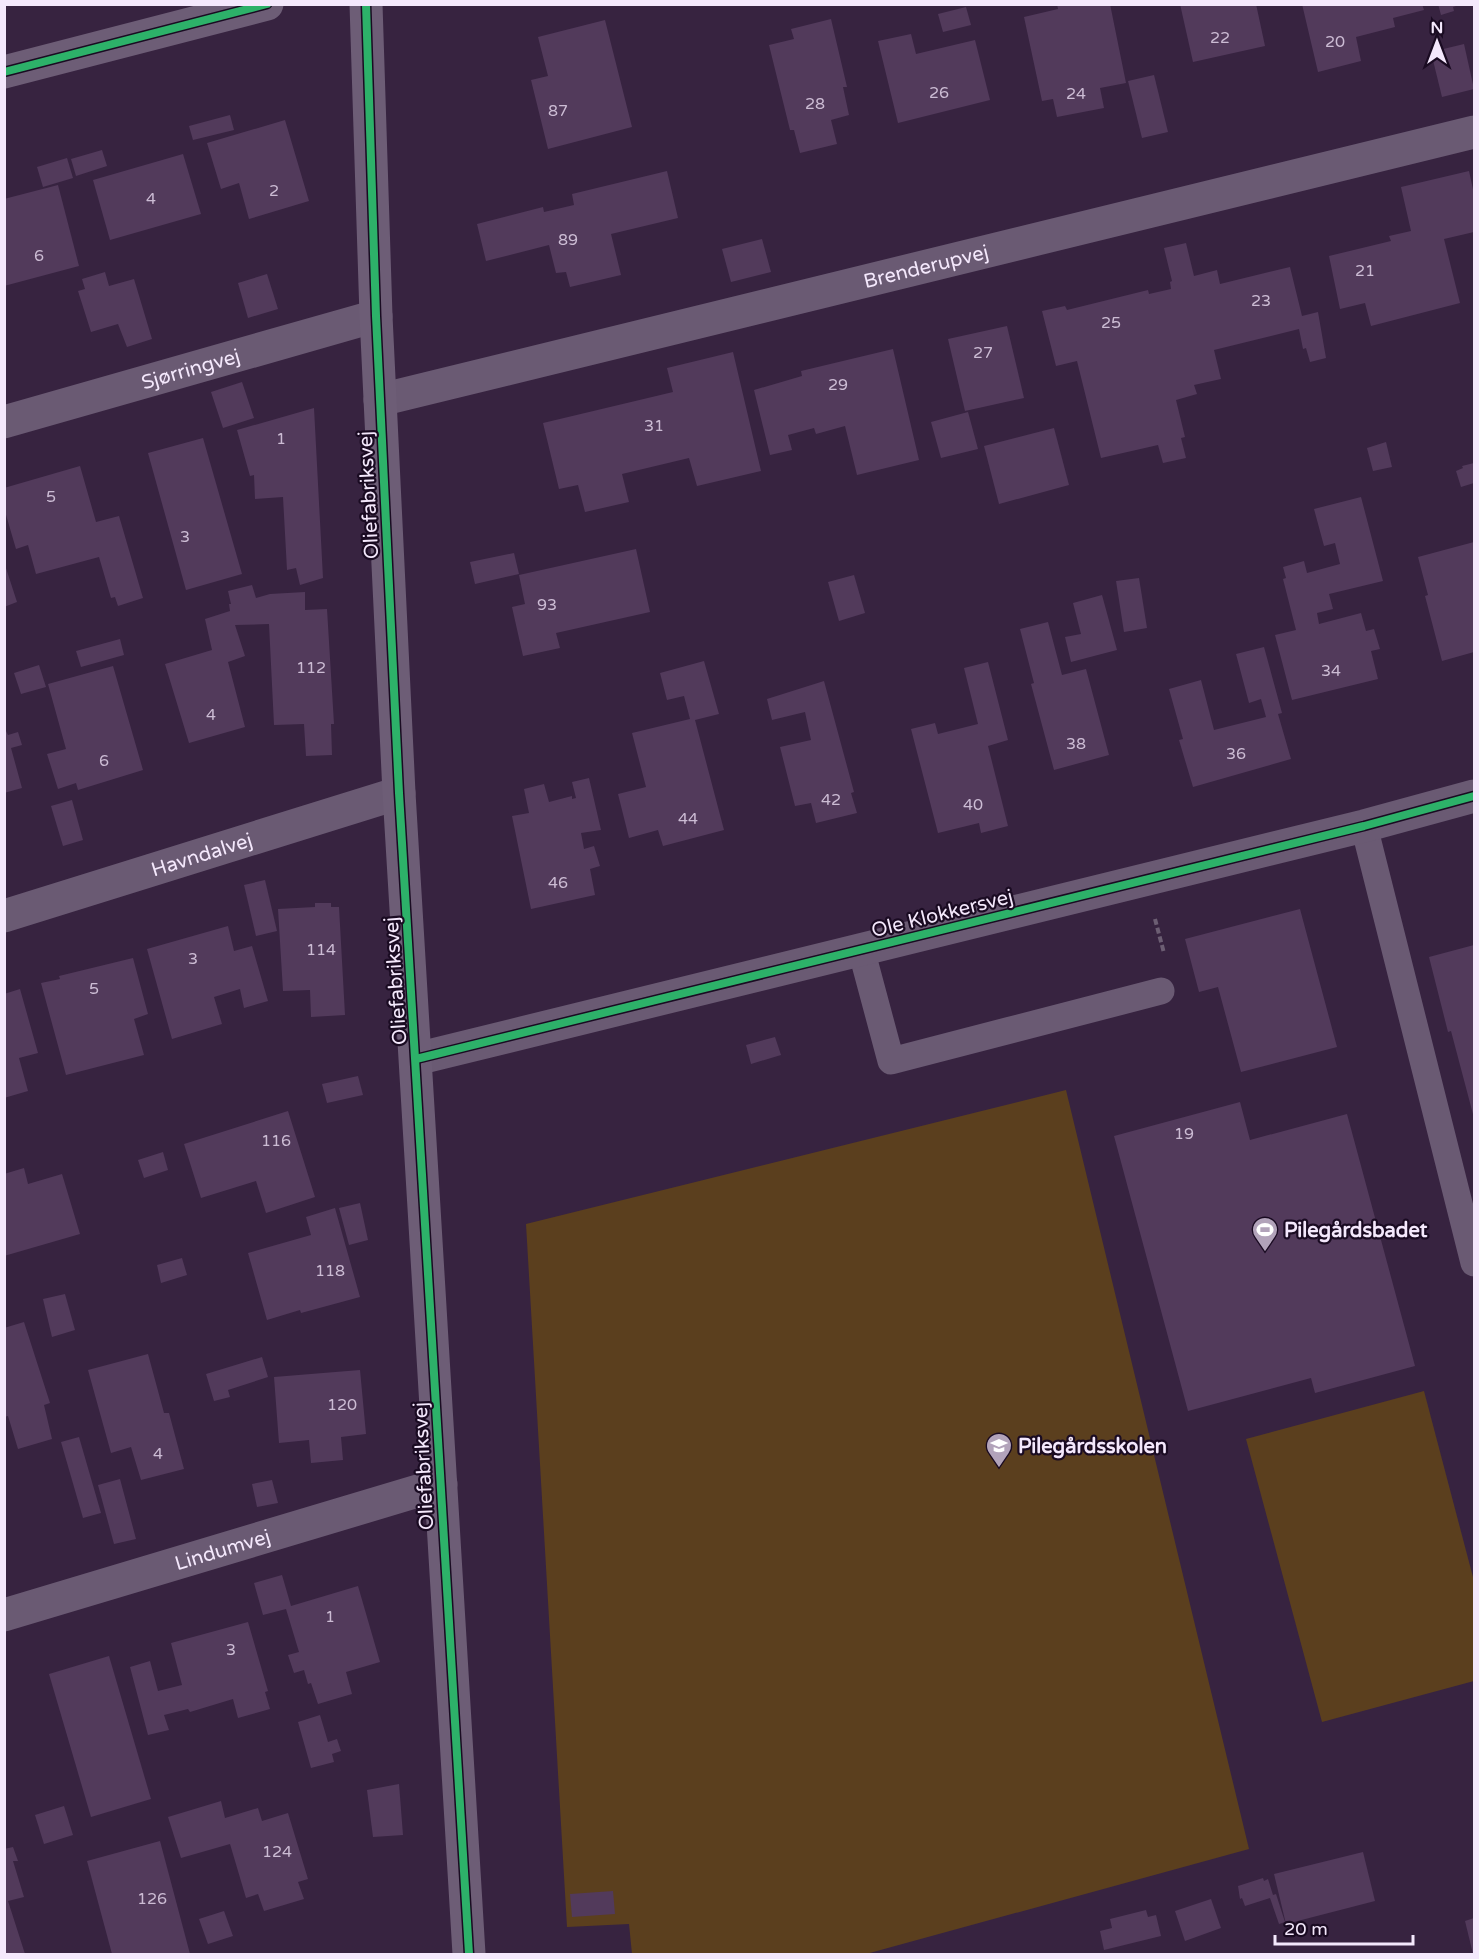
<svg xmlns="http://www.w3.org/2000/svg" width="1479" height="1959" viewBox="0 0 1479 1959" font-family="'Varela Round',sans-serif">
<style>
.green{fill:#5b3f1e}
.building{fill:#523a5b}
.lines{fill:none;stroke-linecap:round;stroke-linejoin:round}
.path{stroke:#6c5e73;stroke-width:4;stroke-dasharray:6 3;stroke-linecap:butt}
.lane{stroke:#6a5a73;stroke-width:27}
.street{stroke:#6a5a73;stroke-width:33}
.secondary{stroke:#6d5d76;stroke-width:33}
.cycleway-casing{stroke:#1a0b22;stroke-width:11}
.cycleway{stroke:#2db169;stroke-width:8}
.labels{text-anchor:middle;stroke-width:4.5;stroke-linejoin:round;paint-order:stroke}
.number-label{font-size:16px;fill:#ccbcd4}
.street-label{font-size:20px;fill:#f4e8fc;stroke:#1a0b22}
.poi-label{font-size:20px;font-weight:bold;fill:#f4e8fc;stroke:#1a0b22;text-anchor:start}
</style>
<rect width="100%" height="100%" fill="#372340"/>
<g class="green">
<path d="M1066 1090 1249 1849 866 1954H632L629 1924 567 1927 526 1224Z"/>
<path d="M1424 1391 1474 1581V1681L1322 1722 1246 1439Z"/>
</g>
<g class="building">
<path d="M1057 4H1110L1126 83 1100 88 1104 108 1057 117 1053 99 1042 101 1024 17 1058 9Z"/>
<path d="M1180 4H1256L1265 46 1193 62Z"/>
<path d="M1302 4H1422L1424 10 1393 18 1395 27 1356 37 1361 61 1318 72Z"/>
<path d="M1438 4H1458L1459 5 1453 7 1454 11 1441 15Z"/>
<path d="M966 7 971 25 943 32 938 14Z"/>
<path d="M831 19 847 87H843L849 115 831 120 837 144 800 153 794 130H790L769 45 794 39 791 29Z"/>
<path d="M605 20 632 127 548 149 531 80 548 76 538 37Z"/>
<path d="M911 34 916 54 975 40 990 100 898 123 878 41Z"/>
<path d="M1464 44 1474 89 1442 97 1431 52Z"/>
<path d="M1154 75 1168 132 1142 138 1128 81Z"/>
<path d="M230 115 234 130 193 140 189 126Z"/>
<path d="M285 120 309 201 249 219 239 183 221 189 207 143Z"/>
<path d="M102 150 107 166 76 176 71 159Z"/>
<path d="M183 154 201 214 110 240 93 180Z"/>
<path d="M67 158 73 178 43 187 37 167Z"/>
<path d="M667 171 678 218 611 234 621 275 570 287 566 272 556 273 549 245 486 261 477 224 543 207 544 212 574 205 572 194Z"/>
<path d="M1469 171 1474 194V232L1444 239 1460 303 1371 326 1365 303 1340 309 1329 256 1391 241 1389 236 1411 231 1401 187Z"/>
<path d="M58 185 79 266 4 286V199Z"/>
<path d="M762 239 771 272 731 282 722 249Z"/>
<path d="M1186 243 1194 276 1217 270 1220 284 1290 267 1302 316 1318 312 1326 358 1310 362 1306 348 1303 349 1299 329 1214 350 1221 379 1194 385 1197 394 1176 400 1185 437 1181 438 1186 458 1163 463 1158 445 1101 458 1077 361 1056 366 1042 311 1065 306 1067 310 1148 290 1149 294 1171 289 1170 282 1172 281 1164 248Z"/>
<path d="M105 272 109 286 134 279 152 339 127 347 118 324 91 332 78 291 85 289 82 279Z"/>
<path d="M267 274 278 309 248 318 238 283Z"/>
<path d="M1007 326 1024 398 965 411 948 339Z"/>
<path d="M893 349 919 460 857 475 845 426 816 434 814 428 788 435 792 450 770 455 754 390 802 376 801 371Z"/>
<path d="M733 352 761 471 697 486 689 458 622 474 629 502 585 512 578 485 559 489 543 423 673 392 667 368Z"/>
<path d="M242 382 254 418 223 428 211 392Z"/>
<path d="M314 408 323 578 300 585 296 568 287 570 283 497 255 499 254 475 250 476 237 430Z"/>
<path d="M968 412 978 449 941 458 931 422Z"/>
<path d="M1054 428 1069 485 999 504 984 446Z"/>
<path d="M203 438 242 574 186 590 148 453Z"/>
<path d="M1386 442 1392 467 1373 471 1367 448Z"/>
<path d="M1474 463V483L1461 487 1456 471 1463 468 1462 466Z"/>
<path d="M80 466 96 522 119 516 143 598 118 606 115 597 111 598 99 557 36 574 28 545 16 549 4 508V488Z"/>
<path d="M1361 497 1383 581 1329 594 1333 609 1317 613 1319 624 1361 613 1366 631 1374 629 1380 649 1371 651 1378 679 1292 700 1275 635 1296 630 1283 579 1286 578 1283 567 1304 561 1307 573 1340 564 1335 543 1324 546 1314 509Z"/>
<path d="M1474 542V652L1442 661 1425 596 1428 595 1418 557Z"/>
<path d="M636 549 650 612 556 633 560 648 523 656 512 607 525 604 519 575Z"/>
<path d="M514 553 519 574 475 584 470 562Z"/>
<path d="M4 562 17 602 4 607Z"/>
<path d="M854 575 865 613 839 621 828 582Z"/>
<path d="M1139 578 1147 628 1124 632 1116 581Z"/>
<path d="M252 585 256 598 270 594 305 592V610L327 609 334 724H331L332 755 306 756 304 724 274 725 269 624 235 625 245 656 228 662 245 727 189 743 165 664 212 650 205 619 230 611 229 604H231L228 591Z"/>
<path d="M1102 595 1117 650 1071 662 1065 637 1081 634 1073 603Z"/>
<path d="M1048 622 1062 675 1086 669 1109 755 1054 770 1031 684 1034 683 1020 629Z"/>
<path d="M120 639 124 655 81 667 76 651Z"/>
<path d="M1264 647 1282 713 1278 714 1291 759 1193 787 1179 740 1183 739 1169 689 1201 680 1214 730 1266 717 1261 699 1249 703 1236 654Z"/>
<path d="M704 661 719 714 695 720 724 830 663 846 658 830 629 838 618 794 646 787 632 733 690 719 684 696 667 700 660 673Z"/>
<path d="M988 662 1008 740 988 746 1008 826 981 833 979 823 938 833 911 729 935 723 938 734 978 724 964 668Z"/>
<path d="M39 665 46 687 21 694 14 673Z"/>
<path d="M113 666 143 770 78 790 76 783 58 789 47 754 66 749 48 684Z"/>
<path d="M824 681 854 792 851 793 857 813 816 823 811 803 795 806 780 747 811 740 805 712 772 720 767 699Z"/>
<path d="M4 727 8 735 18 732 22 745 11 748 22 788 4 793Z"/>
<path d="M589 778 601 830 581 833 584 849 594 846 600 866 590 869 595 895 531 909 512 816 529 813 524 789 544 784 549 802 572 796V799L576 798 572 782Z"/>
<path d="M72 800 83 840 63 846 51 806Z"/>
<path d="M265 880 277 931 256 936 244 885Z"/>
<path d="M315 903H331V907H339L345 1015 311 1017 310 990 283 991 278 909 315 907Z"/>
<path d="M1300 909 1337 1047 1241 1072 1218 987 1199 992 1185 939Z"/>
<path d="M228 926 234 951 252 946 268 1001 244 1008 240 989 214 997 222 1024 172 1039 147 949Z"/>
<path d="M1474 945V1118L1451 1031 1448 1032 1429 957Z"/>
<path d="M133 958 148 1014 134 1019 144 1055 66 1075 41 983 60 979 59 976Z"/>
<path d="M20 989 38 1053 19 1058 28 1091 4 1098V994Z"/>
<path d="M775 1037 781 1055 751 1064 746 1045Z"/>
<path d="M358 1076 363 1095 327 1103 322 1084Z"/>
<path d="M1240 1102 1250 1140 1347 1114 1415 1366 1315 1393 1311 1378 1188 1411 1114 1136Z"/>
<path d="M288 1111 315 1197 266 1213 256 1181 201 1198 184 1144Z"/>
<path d="M163 1152 168 1170 144 1178 138 1160Z"/>
<path d="M24 1168 28 1184 62 1174 80 1234 4 1256V1174Z"/>
<path d="M360 1203 368 1240 349 1245 339 1208Z"/>
<path d="M335 1208 360 1297 301 1313 300 1310 267 1320 248 1253 311 1235 306 1217Z"/>
<path d="M182 1258 187 1275 161 1283 157 1265Z"/>
<path d="M65 1294 75 1330 52 1337 43 1299Z"/>
<path d="M24 1322 50 1403 44 1405 52 1439 18 1449 8 1416 4 1417V1328Z"/>
<path d="M148 1354 164 1413H169L184 1469 141 1480 131 1447 111 1453 88 1370Z"/>
<path d="M262 1357 268 1377 228 1390 230 1397 214 1401 206 1374Z"/>
<path d="M360 1370 366 1434 341 1437 343 1460 311 1463 309 1440 279 1443 274 1377Z"/>
<path d="M79 1437 101 1513 83 1518 61 1442Z"/>
<path d="M120 1479 136 1539 114 1544 98 1485Z"/>
<path d="M272 1480 278 1503 257 1507 252 1484Z"/>
<path d="M282 1575 291 1606 358 1586 380 1662 346 1672 352 1694 318 1704 311 1683 308 1684 304 1670 294 1673 288 1655 299 1652 286 1609 263 1615 254 1583Z"/>
<path d="M248 1622 268 1691 265 1692 270 1709 238 1718 233 1699 190 1712 188 1709 164 1715 169 1730 148 1735 130 1667 150 1661 158 1691 182 1685 171 1643Z"/>
<path d="M109 1656 151 1799 91 1817 49 1674Z"/>
<path d="M320 1715 328 1742 337 1739 341 1751 332 1754 334 1762 311 1768 298 1722Z"/>
<path d="M399 1784 403 1835 373 1837 367 1790Z"/>
<path d="M221 1801 225 1818 258 1808 262 1821 288 1813 308 1879 298 1882 304 1899 264 1911 258 1894 246 1898 230 1844 181 1858 168 1817Z"/>
<path d="M64 1806 73 1835 44 1844 35 1815Z"/>
<path d="M160 1841 190 1954H112L87 1861Z"/>
<path d="M13 1847 18 1861H13L24 1897 8 1901 25 1954H4V1849Z"/>
<path d="M1363 1852 1375 1901 1286 1924 1274 1874Z"/>
<path d="M1263 1878 1264 1881 1268 1879 1273 1895 1276 1894 1285 1922 1279 1924 1270 1898 1245 1906 1242 1898 1240 1899 1238 1886Z"/>
<path d="M613 1891 615 1914 572 1917 570 1894Z"/>
<path d="M1211 1899 1221 1928 1185 1941 1175 1911Z"/>
<path d="M1146 1910 1148 1917 1156 1915 1161 1936 1104 1950 1100 1931 1112 1928 1110 1919Z"/>
<path d="M224 1911 233 1936 208 1944 199 1919Z"/>
<path d="M1474 1918V1954H1473L1465 1921Z"/>
</g>
<g class="lines">
<path class="path" d="M1155 919 1164 953"/>
<g class="lane">
<path d="M1364 826 1474 1263"/>
<path d="M861 949 891 1061 1161 991"/>
</g>
<g class="street">
<path id="s1" d="M380 400 1474 132"/>
<path id="s2" d="M4 422 376 316"/>
<path id="s3" d="M4 916 399 793"/>
<path d="M416 1059 1364 826 1474 796"/>
<path id="s4" d="M4 1615 441 1484"/>
</g>
<g class="secondary">
<path d="M366 4 376 316 399 793 469 1954"/>
<path d="M4 72 267 4"/>
</g>
<defs>
<g id="cycleway">
<path d="M366 4 376 316 399 793 469 1954"/>
<path d="M4 72 267 4"/>
<path d="M416 1059 1364 826 1474 796"/>
</g>
</defs>
<use href="#cycleway" class="cycleway-casing"/>
<use href="#cycleway" class="cycleway"/>
</g>
<defs>
<symbol id="stadium-pin" viewBox="-11 -11 22 30"><path d="M0 17L-7.5 6A9.5 9.5 0 1 1 7.5 6Z" fill="#b2a3ba" stroke="#1a0b22"/><path d="M0-5a6.5 5 0 1 0 0 10a6.5 5 0 1 0 0-10ZM-3.5-1.8h7v3.6h-7Z" fill="#fff"/></symbol>
<symbol id="school-pin" viewBox="-11 -11 22 30"><path d="M0 17L-7.5 6A9.5 9.5 0 1 1 7.5 6Z" fill="#b2a3ba" stroke="#1a0b22"/><path d="M0-5L7-2L0 1L-7-2ZM-4 1L0 2.5L4 1V4Q0 6-4 4Z" fill="#fff"/></symbol>
</defs>
<g fill-rule="evenodd">
<use href="#stadium-pin" x="1250" y="1215" width="30" height="40"/>
<use href="#school-pin" x="984" y="1431" width="30" height="40"/>
</g>
<g class="labels">
<g class="number-label">
<text x="1220" y="43">22</text>
<text x="1335" y="47">20</text>
<text x="939" y="98">26</text>
<text x="1076" y="99">24</text>
<text x="815" y="109">28</text>
<text x="558" y="116">87</text>
<text x="274" y="196">2</text>
<text x="151" y="204">4</text>
<text x="568" y="245">89</text>
<text x="39" y="261">6</text>
<text x="1365" y="276">21</text>
<text x="1261" y="306">23</text>
<text x="1111" y="328">25</text>
<text x="983" y="358">27</text>
<text x="838" y="390">29</text>
<text x="654" y="431">31</text>
<text x="281" y="444">1</text>
<text x="51" y="502">5</text>
<text x="185" y="542">3</text>
<text x="547" y="610">93</text>
<text x="311" y="673">112</text>
<text x="1331" y="676">34</text>
<text x="211" y="720">4</text>
<text x="1076" y="749">38</text>
<text x="1236" y="759">36</text>
<text x="104" y="766">6</text>
<text x="831" y="805">42</text>
<text x="973" y="810">40</text>
<text x="688" y="824">44</text>
<text x="558" y="888">46</text>
<text x="321" y="955">114</text>
<text x="193" y="964">3</text>
<text x="94" y="994">5</text>
<text x="1184" y="1139">19</text>
<text x="276" y="1146">116</text>
<text x="330" y="1276">118</text>
<text x="342" y="1410">120</text>
<text x="158" y="1459">4</text>
<text x="330" y="1622">1</text>
<text x="231" y="1655">3</text>
<text x="277" y="1857">124</text>
<text x="152" y="1904">126</text>
</g>
<g class="street-label">
<text dy="7" stroke="none"><textPath href="#s1" startOffset="562">Brenderupvej</textPath></text>
<text dy="7" stroke="none"><textPath href="#s2" startOffset="194">Sjørringvej</textPath></text>
<text transform="translate(368 495) rotate(-93)" y="7">Oliefabriksvej</text>
<text dy="7" stroke="none"><textPath href="#s3" startOffset="207">Havndalvej</textPath></text>
<text transform="translate(942 913) rotate(-14)" y="7">Ole Klokkersvej</text>
<text transform="translate(395 981) rotate(-94)" y="7">Oliefabriksvej</text>
<text transform="translate(423 1466) rotate(-93)" y="7">Oliefabriksvej</text>
<text dy="7" stroke="none"><textPath href="#s4" startOffset="228">Lindumvej</textPath></text>
</g>
<g class="poi-label">
<text x="1284" y="1237">Pilegårdsbadet</text>
<text x="1018" y="1453">Pilegårdsskolen</text>
</g>
</g>
<rect width="1479" height="1959" fill="none" stroke="#f4e8fc" stroke-width="12"/>
<g transform="translate(1437 42)" stroke="#1a0b22" stroke-width="4.5" paint-order="stroke">
<path d="M0-4.5L10 22L0 15L-10 22Z" fill="#f4e8fc"/>
<text y="-9" font-size="16" font-weight="bold" text-anchor="middle" fill="#f4e8fc">N</text>
</g>
<path d="M1275 1935v9h138v-9" fill="none" stroke="#f4e8fc" stroke-width="3"/>
<text x="1284" y="1935" font-size="18" fill="#f4e8fc" stroke="#1a0b22" stroke-width="4.5" paint-order="stroke">20 m</text>
</svg>
